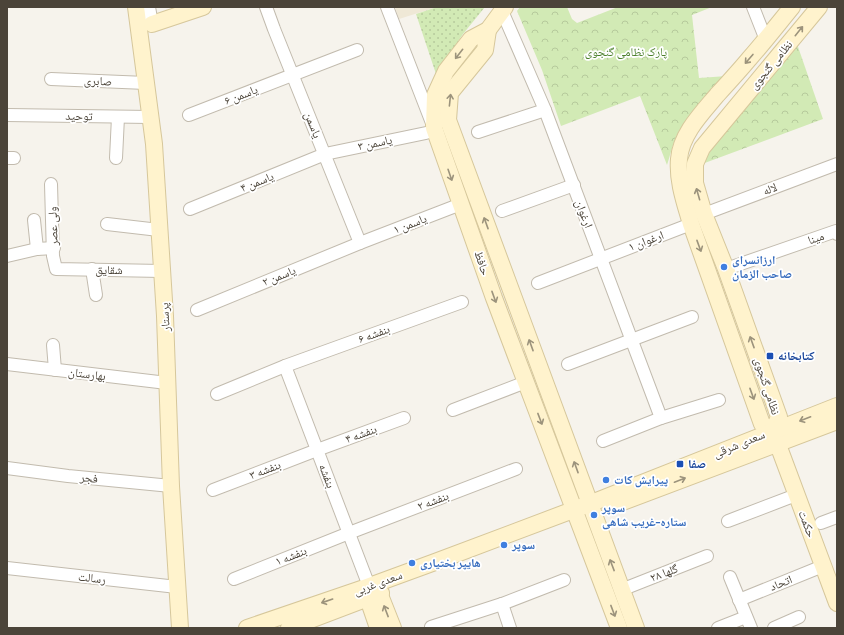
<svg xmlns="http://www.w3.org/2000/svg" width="844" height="635" viewBox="0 0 844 635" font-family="Barlow,'Noto Naskh Arabic',sans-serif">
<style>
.education{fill:#efe8d6}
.grass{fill:url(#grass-dots)}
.park{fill:url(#park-crowns)}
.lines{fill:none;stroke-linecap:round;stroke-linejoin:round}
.street-casing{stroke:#c2bbae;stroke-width:14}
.secondary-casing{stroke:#d6c79b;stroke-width:18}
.street{stroke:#fff;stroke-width:12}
.secondary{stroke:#fff3cd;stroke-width:16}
.oneway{stroke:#9c937c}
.shop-dot{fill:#3f7fe0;stroke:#fff;stroke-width:1.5}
.transit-dot{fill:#1a4fb4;stroke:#fff;stroke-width:1.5}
.labels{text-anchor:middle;stroke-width:3.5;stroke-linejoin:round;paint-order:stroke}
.park-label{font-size:12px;fill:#4a7f2a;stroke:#fff}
.street-label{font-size:12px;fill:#4b4439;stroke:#fff}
.shop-label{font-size:12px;font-weight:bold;fill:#366cbe;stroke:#fff;text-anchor:start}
.transit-label{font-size:12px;font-weight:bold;fill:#164399;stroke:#fff;text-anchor:start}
</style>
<defs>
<pattern id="grass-dots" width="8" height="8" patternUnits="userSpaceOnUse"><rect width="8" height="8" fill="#d2eab5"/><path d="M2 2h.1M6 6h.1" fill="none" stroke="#b6ca9c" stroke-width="1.8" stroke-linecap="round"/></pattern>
<pattern id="park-crowns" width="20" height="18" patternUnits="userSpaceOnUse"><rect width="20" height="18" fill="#d2eab5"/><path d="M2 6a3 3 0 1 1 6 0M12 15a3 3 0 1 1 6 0" fill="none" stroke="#b6ca9c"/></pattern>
</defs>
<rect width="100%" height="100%" fill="#f6f3ec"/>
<path class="education" d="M395 7H437L399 19Z"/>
<path class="grass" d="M437 7H485L463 34 436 74 416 14Z"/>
<g class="park">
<path d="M520 7H567L572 19 577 23 618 7H712L692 15 699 78 727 76C712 92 693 110 681 128 674 138 671 153 667 165L640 96 561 126 542 70 517 11Z"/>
<path d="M796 41 823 119 702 164 720 137Z"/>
</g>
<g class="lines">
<defs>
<g id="street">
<path d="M149 7 152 24"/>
<path d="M266 7 274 29 360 243"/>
<path d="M387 7 432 123"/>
<path d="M753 7 766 40"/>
<path d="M502 11 545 110 661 418"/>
<path d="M51 79 146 83"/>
<path d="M7 115 150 117"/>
<path d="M189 115 357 50"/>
<path d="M478 132 545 110"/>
<path d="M7 158H14"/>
<path d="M116 158 118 117"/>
<path d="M51 184 53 256 56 269 162 271"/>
<path d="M190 209 325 154 426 133"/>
<path d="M502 211 574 185"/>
<path d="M704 214 837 164"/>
<path d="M34 220 37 249"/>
<path d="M107 224 159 230"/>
<path d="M7 256 37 249 54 248"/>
<path d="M92 269 96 295"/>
<path d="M726 269 836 231 837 234"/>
<path d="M538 283 691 224"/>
<path d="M197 310 360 243 461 204"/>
<path d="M53 345 55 370"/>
<path d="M7 364 167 383"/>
<path d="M568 364 692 317"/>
<path d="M285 366 369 586"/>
<path d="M217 394 285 366 462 302"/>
<path d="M453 410 526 382"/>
<path d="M603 441 661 418 719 400"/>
<path d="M7 468 68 476 171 486"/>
<path d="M213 490 317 450 404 418"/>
<path d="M728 521 796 495"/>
<path d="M821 523 837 517"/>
<path d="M7 568 177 587"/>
<path d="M730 577 751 628"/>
<path d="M234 579 349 533 516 469"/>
<path d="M621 590 707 556"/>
<path d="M739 600 823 566"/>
<path d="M502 604 510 628"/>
<path d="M431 627 502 604 564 580"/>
<path d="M718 628 746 617"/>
<path d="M774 628 799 617"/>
</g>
<g id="secondary">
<path d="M136 7 154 144 165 316 171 486 180 628"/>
<path d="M505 7 488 30 471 39 446 71 435 95 434 128 494 298 619 628"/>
<path d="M152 24 203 7"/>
<path d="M488 30 485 50 450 93 448 120 636 628"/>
<path d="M773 431 779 417 726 269 704 214 695 183V164L702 148 819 7"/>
<path d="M773 431 762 424 691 224C685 203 677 181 679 159 681 134 702 113 717 95 728 83 739 71 749 59 764 42 778 24 792 7"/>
<path d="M774 434 837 603"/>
<path d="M612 506 837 421"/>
<path d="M376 585 393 628"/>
<path d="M365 590 378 628"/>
<path d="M247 628 364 588 435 562 589 504 837 406"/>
<path d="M289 628 381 593"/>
</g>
</defs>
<use href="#street" class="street-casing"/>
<use href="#secondary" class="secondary-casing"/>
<use href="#street" class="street"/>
<use href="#secondary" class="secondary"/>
</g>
<defs><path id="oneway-shaft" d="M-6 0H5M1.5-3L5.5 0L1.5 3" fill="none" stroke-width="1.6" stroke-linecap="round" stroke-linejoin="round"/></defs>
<g class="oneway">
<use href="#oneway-shaft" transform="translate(799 31) rotate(-51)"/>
<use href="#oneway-shaft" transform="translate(459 54) rotate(128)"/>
<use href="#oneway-shaft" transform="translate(749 59) rotate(131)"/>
<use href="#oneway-shaft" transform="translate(450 100) rotate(-84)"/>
<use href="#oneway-shaft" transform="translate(450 175) rotate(71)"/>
<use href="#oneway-shaft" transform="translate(698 194) rotate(-106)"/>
<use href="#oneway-shaft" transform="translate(486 223) rotate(-110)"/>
<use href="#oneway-shaft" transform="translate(699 246) rotate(70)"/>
<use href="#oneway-shaft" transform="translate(494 297) rotate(70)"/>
<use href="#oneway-shaft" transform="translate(752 342) rotate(-110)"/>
<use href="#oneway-shaft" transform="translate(531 345) rotate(-110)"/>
<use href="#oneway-shaft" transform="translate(752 394) rotate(70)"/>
<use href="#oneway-shaft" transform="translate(540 419) rotate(69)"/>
<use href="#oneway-shaft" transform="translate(805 419) rotate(159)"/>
<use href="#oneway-shaft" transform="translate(576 467) rotate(-110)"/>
<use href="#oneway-shaft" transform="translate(680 480) rotate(-21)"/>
<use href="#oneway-shaft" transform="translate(612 565) rotate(-111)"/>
<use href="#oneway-shaft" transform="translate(327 601) rotate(161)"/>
<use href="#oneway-shaft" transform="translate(386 611) rotate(-111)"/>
<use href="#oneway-shaft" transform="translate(613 611) rotate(69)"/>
</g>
<g class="shop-dot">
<circle cx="724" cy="267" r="4"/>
<circle cx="606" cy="480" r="4"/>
<circle cx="594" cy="515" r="4"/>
<circle cx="504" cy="545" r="4"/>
<circle cx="412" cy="563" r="4"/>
</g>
<g class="transit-dot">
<rect x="766" y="352" width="8" height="8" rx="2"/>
<rect x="676" y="460" width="8" height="8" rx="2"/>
</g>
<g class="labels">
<g class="park-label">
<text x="626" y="56">پارک نظامی گنجوی</text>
</g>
<g class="street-label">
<text transform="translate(771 65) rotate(-50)" y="4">نظامی گنجوی</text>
<text transform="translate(98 81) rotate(2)" y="4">صابری</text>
<text transform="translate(241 95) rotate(-21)" y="4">یاسمن ۶</text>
<text transform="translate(79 116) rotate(1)" y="4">توحید</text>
<text transform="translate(313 125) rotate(68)" y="4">یاسمن</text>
<text transform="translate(375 143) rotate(-12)" y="4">یاسمن ۳</text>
<text transform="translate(257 182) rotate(-22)" y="4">یاسمن ۴</text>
<text transform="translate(770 189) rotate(-21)" y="4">لاله</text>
<text transform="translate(584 214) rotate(69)" y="4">ارغوان</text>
<text transform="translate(410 224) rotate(-21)" y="4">یاسمن ۱</text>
<text transform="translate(53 226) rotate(-92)" y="4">ولی عصر</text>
<text transform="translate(816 238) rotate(-19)" y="4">مینا</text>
<text transform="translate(646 241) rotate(-21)" y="4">ارغوان ۱</text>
<text transform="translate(482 263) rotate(71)" y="4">حافظ</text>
<text transform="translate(109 270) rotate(1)" y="4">شقایق</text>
<text transform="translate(279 276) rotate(-22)" y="4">یاسمن ۲</text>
<text transform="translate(165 317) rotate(-93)" y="4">پرستار</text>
<text transform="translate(374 334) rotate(-20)" y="4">بنفشه ۶</text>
<text transform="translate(87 374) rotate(7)" y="4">بهارستان</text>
<text transform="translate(767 386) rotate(72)" y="4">نظامی گنجوی</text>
<text transform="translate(361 434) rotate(-20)" y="4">بنفشه ۴</text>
<text transform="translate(739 444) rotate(-22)" y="4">سعدی شرقی</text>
<text transform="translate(265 470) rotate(-21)" y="4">بنفشه ۳</text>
<text transform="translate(327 476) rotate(69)" y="4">بنفشه</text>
<text transform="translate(89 478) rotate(6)" y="4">فجر</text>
<text transform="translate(433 501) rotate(-21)" y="4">بنفشه ۲</text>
<text transform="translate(807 524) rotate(69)" y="4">حکمت</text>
<text transform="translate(291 556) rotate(-22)" y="4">بنفشه ۱</text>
<text transform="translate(664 573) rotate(-21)" y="4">گلها ۲۸</text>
<text transform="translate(92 578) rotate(6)" y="4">رسالت</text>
<text transform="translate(378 583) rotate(-20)" y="4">سعدی غربی</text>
<text transform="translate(781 583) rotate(-22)" y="4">اتحاد</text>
</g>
<g class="shop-label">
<text x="732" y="264">ارزانسرای<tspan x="732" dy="14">صاحب الزمان</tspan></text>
<text x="614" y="484">پیرایش کات</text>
<text x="602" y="512">سوپر<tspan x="602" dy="14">ستاره-غریب شاهی</tspan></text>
<text x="512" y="549">سوپر</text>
<text x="420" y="567">هایپر بختیاری</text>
</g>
<g class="transit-label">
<text x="778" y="360">کتابخانه</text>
<text x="688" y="468">صفا</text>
</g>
</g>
<rect width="844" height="635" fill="none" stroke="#4b4439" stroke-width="16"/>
</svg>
